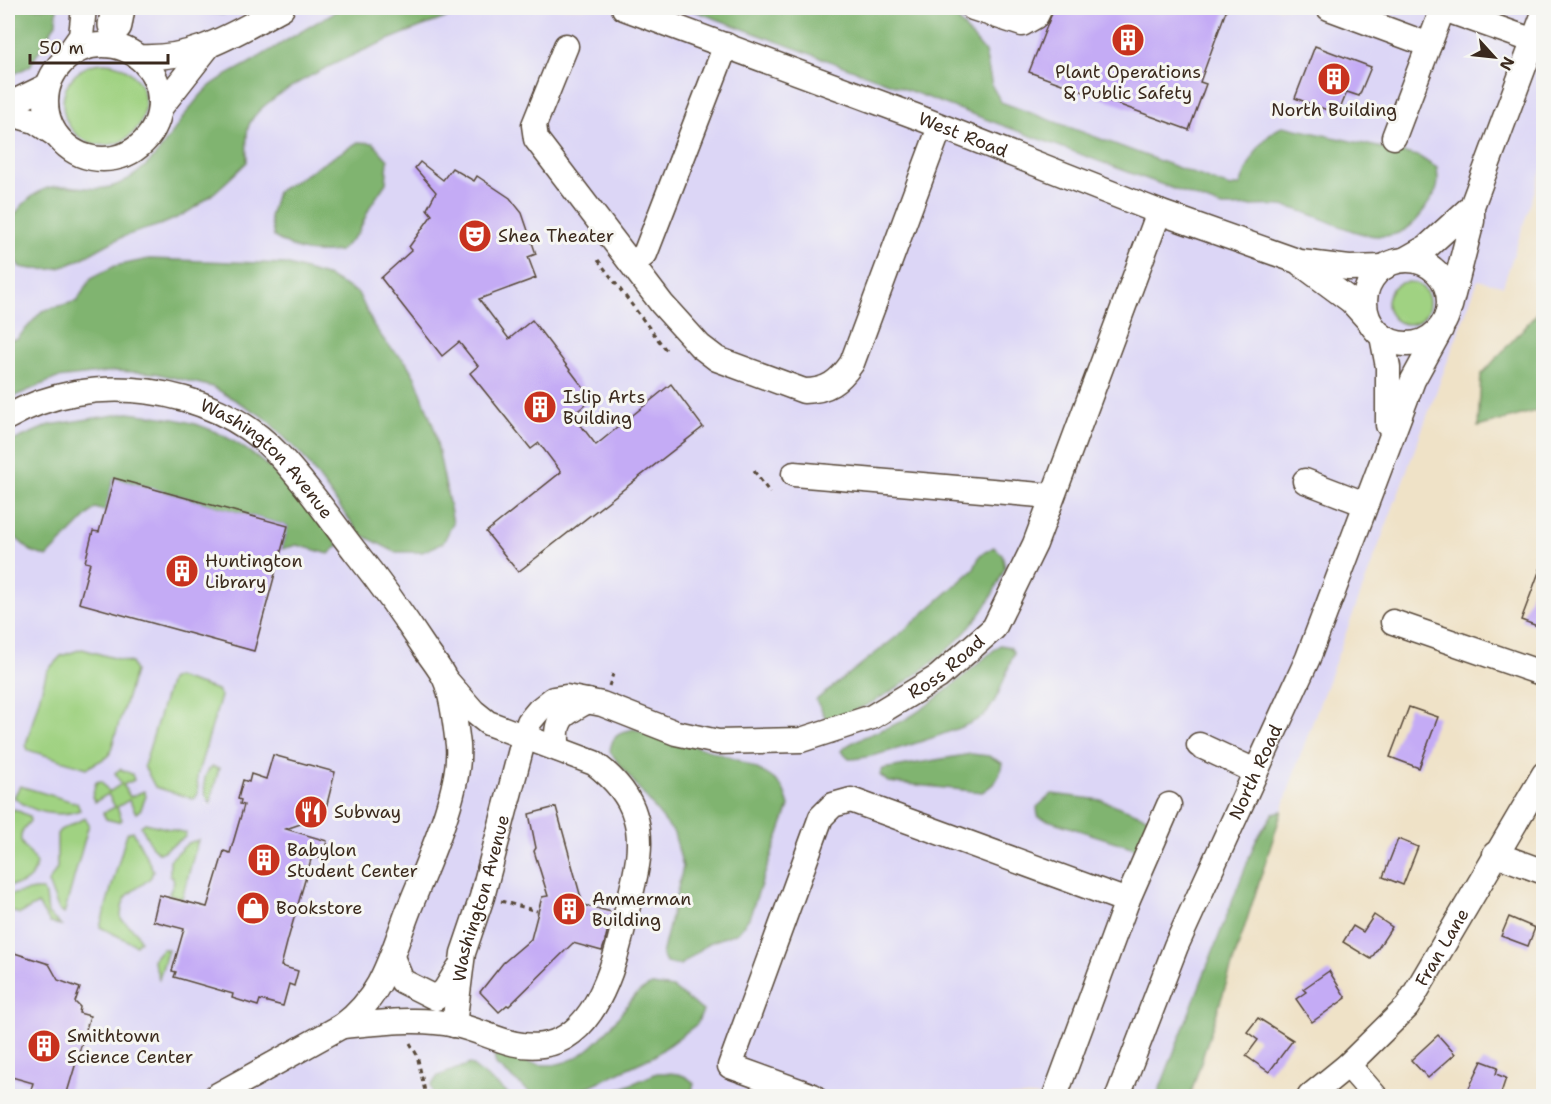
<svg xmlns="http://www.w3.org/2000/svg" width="1551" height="1104" viewBox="0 0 1551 1104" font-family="'Shantell Sans',sans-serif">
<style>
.built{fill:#dcd6f6}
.green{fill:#a0d282;stroke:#6e7e50;stroke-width:1.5}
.forest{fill:#80b470;stroke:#5e6f47;stroke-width:1.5}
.building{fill:#c4abf5}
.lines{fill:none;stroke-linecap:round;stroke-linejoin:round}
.minor-casing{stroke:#564637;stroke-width:27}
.highway-casing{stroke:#564637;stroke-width:36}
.path{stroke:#564637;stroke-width:3;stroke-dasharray:4.5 4.5;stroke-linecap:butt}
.minor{stroke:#fff;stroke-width:24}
.highway{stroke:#fff;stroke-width:33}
.labels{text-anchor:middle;stroke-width:6;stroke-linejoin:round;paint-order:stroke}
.poi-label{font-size:18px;fill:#3b2a1e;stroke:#f6f6f2;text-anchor:start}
.street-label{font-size:18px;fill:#3b2a1e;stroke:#f6f6f2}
</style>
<rect width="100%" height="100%" fill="#f6f6f2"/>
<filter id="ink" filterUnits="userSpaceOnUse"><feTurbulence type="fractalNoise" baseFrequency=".0167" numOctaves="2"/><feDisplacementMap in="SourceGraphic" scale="12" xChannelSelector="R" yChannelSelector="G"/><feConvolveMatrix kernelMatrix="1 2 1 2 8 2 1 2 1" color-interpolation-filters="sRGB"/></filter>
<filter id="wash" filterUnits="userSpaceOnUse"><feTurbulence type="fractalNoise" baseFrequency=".008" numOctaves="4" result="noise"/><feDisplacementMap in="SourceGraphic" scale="24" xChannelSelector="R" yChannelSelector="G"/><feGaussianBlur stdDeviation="1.35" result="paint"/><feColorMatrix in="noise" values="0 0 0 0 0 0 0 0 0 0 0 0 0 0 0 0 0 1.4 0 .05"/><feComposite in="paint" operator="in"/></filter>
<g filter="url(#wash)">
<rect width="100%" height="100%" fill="#efe2c7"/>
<path class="built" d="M8 8H1543V166L1503 286 1478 280 1297 764 1191 1096H8Z"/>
<g class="green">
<circle cx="104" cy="104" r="41"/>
<circle cx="1408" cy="303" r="21"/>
<path d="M82 649 131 663 135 671 109 756 87 768 28 750 26 745 47 671 61 656Z"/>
<path d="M176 677 217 690 221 696 197 776 198 792 194 799 155 787 144 766 170 680Z"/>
<path d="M212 767 219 768 210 803C203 794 201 775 212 767Z"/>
<path d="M120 769 132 774 134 780 123 785 130 797 144 791 146 796 141 809 136 813 129 800 117 807 122 820 118 822 106 819 103 813 115 807 108 794 95 802 92 797 96 782 101 781 109 792 121 784 115 773Z"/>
<path d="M20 786 77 803 80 810C59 818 31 813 14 797Z"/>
<path d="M14 809 29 816 30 821C8 845 31 847 36 864 34 879 22 887 8 885V820L10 811Z"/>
<path d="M85 818 89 824 64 914 59 910 48 883 57 868V834L60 830Z"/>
<path d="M145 823 186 833 185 837 160 853 152 847 141 826Z"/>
<path d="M133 831 153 870 151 877C134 894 121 890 121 919L136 932 140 940 136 945 100 927 127 833Z"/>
<path d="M198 840 182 898 169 894 174 881 170 874V860L188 843Z"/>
<path d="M35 890H42L46 895 48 914 61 925 50 923 38 904 20 914 8 910V895Z"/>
<path d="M162 949H168L159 979 153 959Z"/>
</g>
<g class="forest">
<path d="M8 8H57L56 23 30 66 8 77Z"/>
<path d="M198 8H238L223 14 200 11Z"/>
<path d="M342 8H457L448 17C408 31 264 86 249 125 245 136 247 150 247 162 224 184 201 208 170 221 154 228 135 231 118 239 80 257 65 277 20 267 2 241 4 221 29 199 62 170 87 201 123 182 163 162 176 117 208 88 220 77 238 70 251 62 281 44 311 25 342 8Z"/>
<path d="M687 8H948L985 52 992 86 1001 102 1230 187 1240 185C1250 161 1259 138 1283 126L1418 156 1437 168C1440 191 1436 191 1424 210 1389 266 1333 216 1287 207 1267 203 1242 208 1222 207Z"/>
<path d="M358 142 373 143 388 160 386 183 371 205 358 233 340 251C310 254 300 253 274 237L270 217 277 192Z"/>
<path d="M149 259 285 264 329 277 358 293 374 326 387 344 406 362 416 379 434 428 453 523 443 543 422 552H395L360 534 302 455 264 417 213 387 155 373 116 371 57 378 8 399V340L17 339 42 311 77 301 91 278 115 266Z"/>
<path d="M1543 307V409L1478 427 1481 375Z"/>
<path d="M128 413C154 416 184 418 209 429 263 451 304 501 339 545L329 554 297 545 282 549 288 526 114 478 105 511 95 508 47 557 31 551 8 531V443L50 425Z"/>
<path d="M994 547 1002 554 1005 568C997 584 990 603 978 617 948 656 875 711 826 719L816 700 900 634 974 569 980 555Z"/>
<path d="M1000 645 1010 647 1014 653C1006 672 999 701 984 715 970 728 869 760 849 759L841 751C851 739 891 728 908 718 941 698 971 669 1000 645Z"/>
<path d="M633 729C664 738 767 761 783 789 786 794 787 801 789 806L749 918 738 932 709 943 681 965 666 963 662 955 683 867 674 833 610 752C611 737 618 733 633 729Z"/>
<path d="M971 754 989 756 1002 763C1000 779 995 784 982 792L888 782 880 775 883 769Z"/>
<path d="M1052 794 1101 800 1152 819 1153 854 1038 817 1037 807Z"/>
<path d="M1282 811 1190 1096H1157L1256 840 1273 813Z"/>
<path d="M652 985 673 988 703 1011 697 1024 654 1056 568 1096H542L531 1093 496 1065 494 1056 499 1054C511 1057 523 1062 535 1064 573 1071 599 1043 619 1016 630 1002 636 991 652 985Z"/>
<path d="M470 1064 511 1096H434L431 1086 438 1076Z"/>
<path d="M657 1073C670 1073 686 1072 694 1084L690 1096H604Z"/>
</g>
<g id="blocks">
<g class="building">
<path d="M1054 8H1227L1200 82 1206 84 1189 130 1029 72Z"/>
<path d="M1315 46 1371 67 1359 96 1347 92 1338 114 1295 98Z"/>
<path d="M420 162 443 180 452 168 474 181 477 176 510 198 522 213 536 254 528 257 536 278 479 299 509 339 532 320 592 399 573 415 596 445 671 384 703 427 518 572 486 532 561 472 539 443 531 449 470 373 478 366 459 342 442 356 381 278 412 250 409 247 432 215 427 209 436 192 415 168Z"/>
<path d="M114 478 288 526 254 651 79 603 90 563 85 562 93 531 99 532Z"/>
<path d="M1542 564 1544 618 1540 627 1521 620Z"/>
<path d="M1409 707 1438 717 1419 768 1390 757Z"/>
<path d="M273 755 335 772 324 816 286 829 327 841 322 859 312 856 288 939 281 966 298 971 294 986 289 984 283 1006 260 1000 258 1006 232 998 233 994 174 977 176 972 172 971 184 929 153 921 159 895 207 907 224 851 230 853 244 805 240 804 241 800 238 799 243 780 249 782 251 774 266 779Z"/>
<path d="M556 807 583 905 612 912 604 945 602 951 573 943 509 1006 507 1005 499 1012 480 992 503 963 531 939 542 897 548 896 534 851 536 848 529 814Z"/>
<path d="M1398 839 1418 847 1403 885 1383 877Z"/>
<path d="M1374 915 1392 927 1371 959 1343 942 1353 926 1363 932Z"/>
<path d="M1509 917 1535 928 1528 946 1501 936Z"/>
<path d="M8 951 49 964 58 980 80 988 75 1002 80 1007 79 1013 90 1016 66 1096 49 1091 48 1096H29L33 1083 8 1076Z"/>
<path d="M1329 971 1346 998 1312 1022 1296 999 1306 992 1303 989Z"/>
<path d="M1258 1018 1293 1040 1269 1072 1246 1056 1258 1040 1247 1032Z"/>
<path d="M1438 1035 1455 1054 1428 1078 1411 1060Z"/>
<path d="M1482 1061 1498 1067 1496 1074 1506 1078 1500 1096H1465Z"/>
</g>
</g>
</g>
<g filter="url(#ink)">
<use href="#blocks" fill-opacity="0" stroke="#564637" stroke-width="1.5"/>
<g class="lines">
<defs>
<g id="minor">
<path id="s1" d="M624 8 915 116 1159 212 1300 262 1349 268 1385 267"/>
<path d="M973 8 1022 24 1036 16 1040 8"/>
<path d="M1329 8 1429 45 1443 8"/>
<path d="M1441 8 1534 41"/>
<circle cx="103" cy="102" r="57"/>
<path d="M566 46 534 125 536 139 662 304 700 346 717 359 804 391C827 391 839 382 852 363L940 127"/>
<path d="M66 57 81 36 84 8"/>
<path d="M138 57C196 60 233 34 282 8"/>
<path d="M8 105 47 86"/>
<path d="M160 108 207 48"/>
<path d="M8 113 35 121 56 135"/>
<path d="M1394 137 1429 45"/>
<circle cx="1407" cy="302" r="42"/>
<path d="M1404 260 1427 247 1472 206"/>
<path d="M632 264 645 254 726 45"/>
<path d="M1301 264 1351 301 1369 321"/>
<path d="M1450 306 1472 221V206L1544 13"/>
<path d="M1382 336 1388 367V425"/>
<path id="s2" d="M8 417C89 370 211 384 277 453 307 484 331 521 357 554 381 584 403 615 424 647 431 658 440 668 445 679 452 694 456 728 458 745 462 790 426 866 409 909 391 955 384 995 342 1026L216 1096"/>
<path d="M794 474 1052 496"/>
<path d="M1305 481 1365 504"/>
<path d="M1393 622 1544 674"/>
<path d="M1199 745 1255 771"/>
<path d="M558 749C553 718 563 714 588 701"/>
<path d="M1495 854 1544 872"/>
<path d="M1127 901 1169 805"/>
<path d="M392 957 402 981 436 998 445 990 458 969"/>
<path id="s3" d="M454 1025 463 953 482 897 524 738 529 722 539 710 553 699 566 697 602 704 676 733 718 742 801 740 872 717 938 677 994 628 1035 544 1159 212"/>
<path d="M342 1026C379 1023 419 1017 455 1025 486 1031 511 1050 543 1045 599 1037 617 955 627 910 634 881 645 846 635 816 629 794 611 776 594 763L488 723 473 711 446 680"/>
<path d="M1348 1065 1375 1096"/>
<path d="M813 1096 730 1066 821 817 833 805 851 800 1127 901 1055 1096"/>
<path id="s4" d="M1118 1096 1176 946 1308 658 1413 380 1441 329"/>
<path id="s5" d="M1310 1096 1348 1065 1407 1007 1544 774"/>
</g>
<path id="highway" d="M115 25 118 8"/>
</defs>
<use href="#minor" class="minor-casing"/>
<use href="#highway" class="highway-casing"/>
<g class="path">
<path d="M598 260 666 350"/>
<path d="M754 471 770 493"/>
<path d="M609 686 613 674"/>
<path d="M501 901 537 911"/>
<path d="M410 1043 417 1055 426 1096"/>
</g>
<use href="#minor" class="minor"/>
<use href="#highway" class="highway"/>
</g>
</g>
<defs>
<symbol id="building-disc" viewBox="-11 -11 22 22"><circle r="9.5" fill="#c8321e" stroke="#f6f6f2"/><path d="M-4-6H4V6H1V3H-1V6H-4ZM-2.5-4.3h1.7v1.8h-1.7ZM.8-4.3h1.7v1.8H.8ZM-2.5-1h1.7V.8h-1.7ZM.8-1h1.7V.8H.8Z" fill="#fff"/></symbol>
<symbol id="theatre-disc" viewBox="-11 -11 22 22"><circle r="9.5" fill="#c8321e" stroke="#f6f6f2"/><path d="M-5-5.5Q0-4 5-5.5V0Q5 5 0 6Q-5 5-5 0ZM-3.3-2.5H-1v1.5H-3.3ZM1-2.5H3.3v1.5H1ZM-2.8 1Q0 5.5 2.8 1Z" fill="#fff"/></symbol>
<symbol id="restaurant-disc" viewBox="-11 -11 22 22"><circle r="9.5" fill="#c8321e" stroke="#f6f6f2"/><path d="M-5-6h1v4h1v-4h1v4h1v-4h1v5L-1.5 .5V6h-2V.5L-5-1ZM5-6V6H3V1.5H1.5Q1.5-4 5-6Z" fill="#fff"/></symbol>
<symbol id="shop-disc" viewBox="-11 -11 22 22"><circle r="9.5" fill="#c8321e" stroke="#f6f6f2"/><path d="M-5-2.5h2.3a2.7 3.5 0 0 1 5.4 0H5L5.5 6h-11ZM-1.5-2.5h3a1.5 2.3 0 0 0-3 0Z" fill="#fff"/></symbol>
</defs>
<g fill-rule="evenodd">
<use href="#building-disc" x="1109" y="21" width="38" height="38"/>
<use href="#building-disc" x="1315" y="60" width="38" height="38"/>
<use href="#theatre-disc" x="456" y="217" width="38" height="38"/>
<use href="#building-disc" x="521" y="388" width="38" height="38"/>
<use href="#building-disc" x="163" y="552" width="38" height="38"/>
<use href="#restaurant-disc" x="292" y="793" width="38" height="38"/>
<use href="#building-disc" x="245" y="841" width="38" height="38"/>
<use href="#shop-disc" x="234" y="889" width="38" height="38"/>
<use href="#building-disc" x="550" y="890" width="38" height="38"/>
<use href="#building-disc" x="25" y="1027" width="38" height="38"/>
</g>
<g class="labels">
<g class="poi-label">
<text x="1128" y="78" text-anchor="middle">Plant Operations<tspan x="1128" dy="21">&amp; Public Safety</tspan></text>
<text x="1334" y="116" text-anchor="middle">North Building</text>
<text x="498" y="242">Shea Theater</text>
<text x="563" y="403">Islip Arts<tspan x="563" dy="21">Building</tspan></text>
<text x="205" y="567">Huntington<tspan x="205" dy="21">Library</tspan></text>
<text x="334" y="818">Subway</text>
<text x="287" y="856">Babylon<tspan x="287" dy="21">Student Center</tspan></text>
<text x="592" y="905">Ammerman<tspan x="592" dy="21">Building</tspan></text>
<text x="276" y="914">Bookstore</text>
<text x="67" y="1042">Smithtown<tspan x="67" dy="21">Science Center</tspan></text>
</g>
<g class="street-label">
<text dy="6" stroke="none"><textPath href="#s1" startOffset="362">West Road</textPath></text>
<text dy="6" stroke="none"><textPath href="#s2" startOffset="286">Washington Avenue</textPath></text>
<text dy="6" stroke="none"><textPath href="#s3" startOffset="766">Ross Road</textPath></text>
<text dy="6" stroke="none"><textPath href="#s4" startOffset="352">North Road</textPath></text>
<text dy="6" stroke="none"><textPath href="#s3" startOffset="130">Washington Avenue</textPath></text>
<text dy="6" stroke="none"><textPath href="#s5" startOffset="201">Fran Lane</textPath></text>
</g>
</g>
<rect width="1551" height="1104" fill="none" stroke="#f6f6f2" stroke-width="30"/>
<g transform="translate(1494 57) rotate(117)" stroke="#f6f6f2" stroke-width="4.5" paint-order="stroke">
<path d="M0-4.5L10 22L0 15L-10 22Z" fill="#3b2a1e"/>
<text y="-9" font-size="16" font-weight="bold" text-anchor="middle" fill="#3b2a1e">N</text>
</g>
<path d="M30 54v9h138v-9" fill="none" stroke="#3b2a1e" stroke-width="3"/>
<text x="39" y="54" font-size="18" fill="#3b2a1e" stroke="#f6f6f2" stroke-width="4.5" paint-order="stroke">50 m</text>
</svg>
